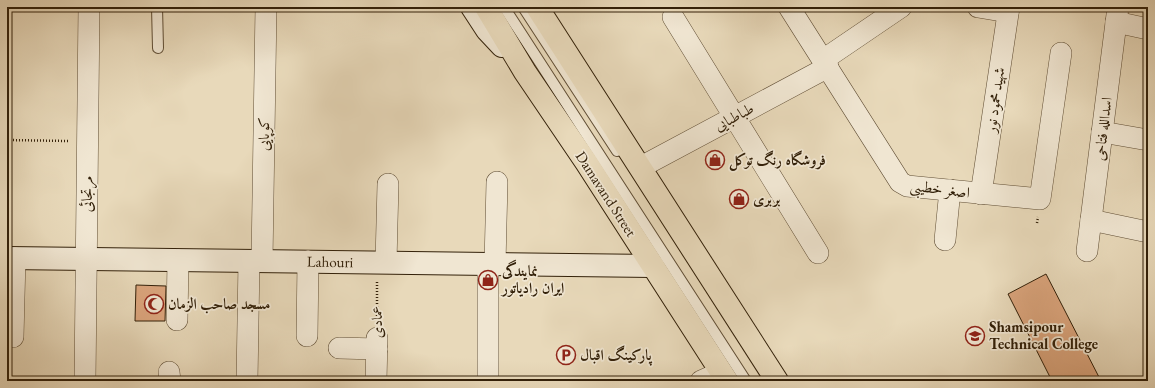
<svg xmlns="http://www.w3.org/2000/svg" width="1155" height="388" viewBox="0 0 1155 388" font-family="'EB Garamond',Amiri,serif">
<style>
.building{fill:#dba57d;stroke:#322009}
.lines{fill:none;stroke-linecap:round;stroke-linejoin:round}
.lane-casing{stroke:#604e35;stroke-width:12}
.street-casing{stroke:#604e35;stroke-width:22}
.secondary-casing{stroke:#322009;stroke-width:24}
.primary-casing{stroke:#322009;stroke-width:24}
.path{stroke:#322009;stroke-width:2.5;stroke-dasharray:1 2;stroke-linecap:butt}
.lane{stroke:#f0e6d2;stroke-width:10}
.street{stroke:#f0e6d2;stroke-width:21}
.secondary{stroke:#f0e6d2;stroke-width:22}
.primary{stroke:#e8d9ba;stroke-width:22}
.labels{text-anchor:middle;stroke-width:3.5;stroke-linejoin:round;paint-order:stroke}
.street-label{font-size:15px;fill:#322009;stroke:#f0e6d2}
.poi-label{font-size:15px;font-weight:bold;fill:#322009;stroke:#f0e6d2;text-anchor:start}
</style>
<rect width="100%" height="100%" fill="#e8d9ba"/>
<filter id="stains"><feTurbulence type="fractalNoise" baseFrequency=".005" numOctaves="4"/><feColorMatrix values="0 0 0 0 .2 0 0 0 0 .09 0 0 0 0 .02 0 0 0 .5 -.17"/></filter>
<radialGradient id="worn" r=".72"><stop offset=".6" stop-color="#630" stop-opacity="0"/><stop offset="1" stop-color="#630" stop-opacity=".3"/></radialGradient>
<g class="building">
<path d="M1046 274 1101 381H1052L1008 294Z"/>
<path d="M136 285 166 286 165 321H135Z"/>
</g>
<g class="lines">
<defs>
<g id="lane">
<path d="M157 7 158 48"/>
<path d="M504 7 746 381"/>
<path d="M523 7 617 151"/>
</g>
<g id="street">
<path d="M789 7 900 182 907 186 1040 199 1061 53"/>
<path d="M978 7 1008 12"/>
<path d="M673 17 818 253"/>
<path d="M1116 22 1148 29"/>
<path d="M823 60 901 7"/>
<path d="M1102 132 1148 140"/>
<path d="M641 167 828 67"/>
<path d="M981 194 1009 7"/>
<path d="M1091 220 1148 232"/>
<path d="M945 240 950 190"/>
<path d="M1087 251 1118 7"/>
<path d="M262 261 266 7"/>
<path d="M386 262 388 184"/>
<path d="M495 264 497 182"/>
<path d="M177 320 178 260"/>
<path d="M307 336 308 261"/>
<path d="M13 337 15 258"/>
<path d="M339 348 377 349"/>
<path d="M169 372 170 381"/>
<path d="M85 381 89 7"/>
<path d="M247 381 249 261"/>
<path d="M376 381 377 338"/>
<path d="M488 381V264"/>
<path d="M701 381 721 372"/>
</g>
<g id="secondary">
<path d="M472 7 487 30 502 46"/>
<path d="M7 258 653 266"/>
</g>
<g id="primary">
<path d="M486 7 525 72 586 162 727 381"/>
<path d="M537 7 777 381"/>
</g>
</defs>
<use href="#lane" class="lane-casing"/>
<use href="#street" class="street-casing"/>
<use href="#secondary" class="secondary-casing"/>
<use href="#primary" class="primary-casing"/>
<g class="path">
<path d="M7 140 68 141"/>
<path d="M1037 223 1038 217"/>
<path d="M377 319V282"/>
</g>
<use href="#lane" class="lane"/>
<use href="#street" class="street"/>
<use href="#secondary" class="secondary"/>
<use href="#primary" class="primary"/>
</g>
<defs>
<symbol id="shop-ring" viewBox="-11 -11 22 22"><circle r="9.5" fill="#f0e6d2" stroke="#8f2418" stroke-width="1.5"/><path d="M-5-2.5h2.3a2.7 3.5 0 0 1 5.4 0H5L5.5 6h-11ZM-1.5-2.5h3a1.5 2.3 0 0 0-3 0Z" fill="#8f2418"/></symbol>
<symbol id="mosque-ring" viewBox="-11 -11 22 22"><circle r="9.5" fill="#f0e6d2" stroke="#8f2418" stroke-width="1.5"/><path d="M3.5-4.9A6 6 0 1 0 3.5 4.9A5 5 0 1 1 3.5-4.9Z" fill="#8f2418"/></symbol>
<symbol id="university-ring" viewBox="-11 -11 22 22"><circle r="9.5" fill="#f0e6d2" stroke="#8f2418" stroke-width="1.5"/><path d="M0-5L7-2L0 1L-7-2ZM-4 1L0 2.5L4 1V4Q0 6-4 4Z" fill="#8f2418"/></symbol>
<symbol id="parking-ring" viewBox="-11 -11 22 22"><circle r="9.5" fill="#f0e6d2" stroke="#8f2418" stroke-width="1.5"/><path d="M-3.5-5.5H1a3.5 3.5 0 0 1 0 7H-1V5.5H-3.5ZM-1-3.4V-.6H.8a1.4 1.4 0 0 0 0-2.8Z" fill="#8f2418"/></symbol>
</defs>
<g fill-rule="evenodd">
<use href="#shop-ring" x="704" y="149" width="22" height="22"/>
<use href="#shop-ring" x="728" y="188" width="22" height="22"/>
<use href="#shop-ring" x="477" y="269" width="22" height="22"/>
<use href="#mosque-ring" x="143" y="293" width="22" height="22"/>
<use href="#university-ring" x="964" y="325" width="22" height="22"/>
<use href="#parking-ring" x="555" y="344" width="22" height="22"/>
</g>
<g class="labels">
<g class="street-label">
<text transform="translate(995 100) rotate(-82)" y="5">شهید محمود نور</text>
<text transform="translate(734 117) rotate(-28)" y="5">طباطبایی</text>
<text transform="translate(1103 129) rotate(-83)" y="5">اسدالله فتاحی</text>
<text transform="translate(264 134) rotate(-89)" y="5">کوپایی</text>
<text transform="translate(940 189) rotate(7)" y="5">اصغر خطیبی</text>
<text transform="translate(87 194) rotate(-89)" y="5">مرتجائی</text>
<text transform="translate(606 194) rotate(57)" y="5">Damavand Street</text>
<text transform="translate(330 262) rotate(1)" y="5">Lahouri</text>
<text transform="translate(377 322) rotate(-90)" y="5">عمادی</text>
</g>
<g class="poi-label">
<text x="729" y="165">فروشگاه رنگ توکل</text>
<text x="753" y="204">بربری</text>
<text x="502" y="276">نمایندگی<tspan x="502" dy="17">ایران رادیاتور</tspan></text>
<text x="168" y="309">مسجد صاحب الزمان</text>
<text x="989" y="332">Shamsipour<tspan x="989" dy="17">Technical College</tspan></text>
<text x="580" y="360">پارکینگ اقبال</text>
</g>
</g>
<rect width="1155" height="388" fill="none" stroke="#e8d9ba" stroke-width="24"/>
<rect x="8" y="8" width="1139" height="372" fill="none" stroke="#322009" stroke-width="2"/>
<rect x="12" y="12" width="1131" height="364" fill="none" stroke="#322009"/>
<rect width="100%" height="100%" filter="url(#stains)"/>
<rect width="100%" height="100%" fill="url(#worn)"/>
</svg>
